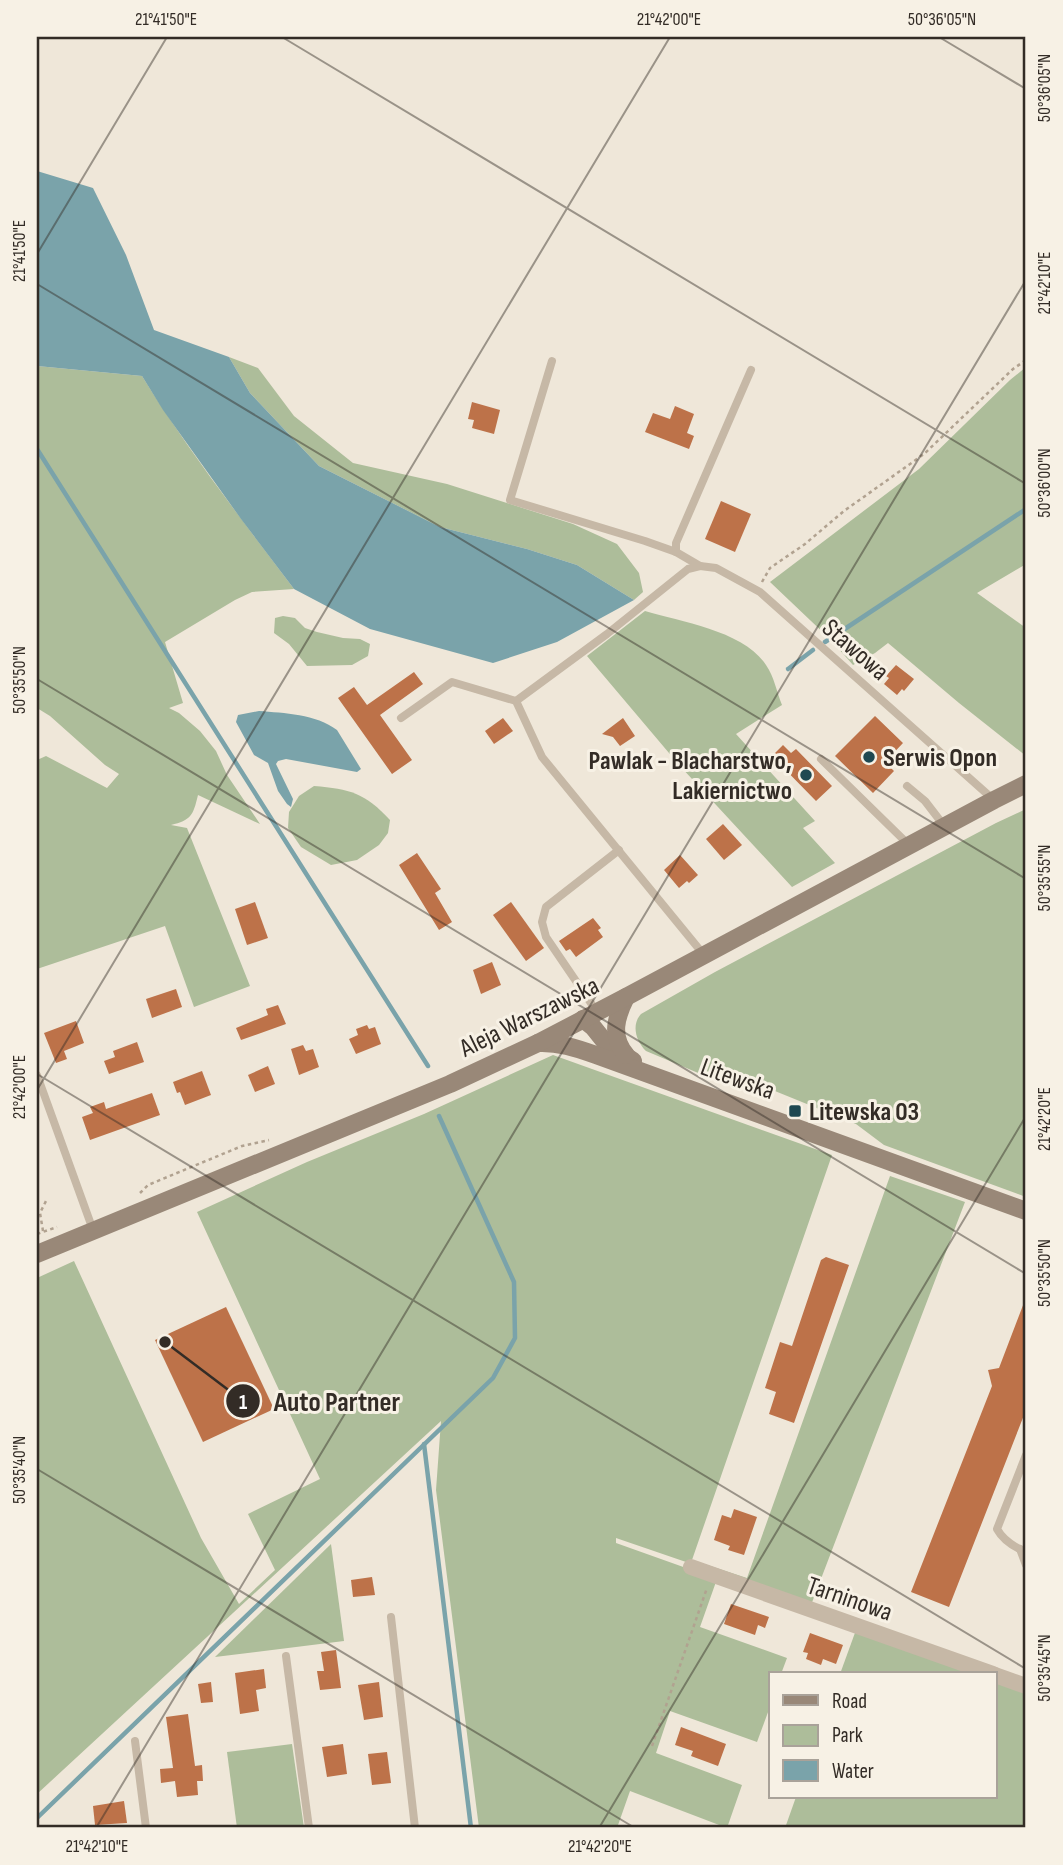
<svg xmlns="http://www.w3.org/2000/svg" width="1063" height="1865" viewBox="0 0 1063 1865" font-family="'Sofia Sans Condensed',sans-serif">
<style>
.green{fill:#adbd9a}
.water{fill:#7aa3aa}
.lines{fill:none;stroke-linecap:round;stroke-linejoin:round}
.stream{stroke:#7aa3aa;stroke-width:4.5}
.building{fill:#bd7249}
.path{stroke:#b1a290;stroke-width:2.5;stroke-dasharray:3.5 3.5;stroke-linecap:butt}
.lane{stroke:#c6b8a6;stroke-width:8}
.street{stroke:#c6b8a6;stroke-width:16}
.secondary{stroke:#998878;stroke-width:18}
.ticks{fill:none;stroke:#332c26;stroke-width:2;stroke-opacity:0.45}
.poi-dot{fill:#1f4851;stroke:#f7f1e5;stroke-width:2.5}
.labels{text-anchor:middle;stroke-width:6;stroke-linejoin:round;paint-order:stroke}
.street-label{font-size:26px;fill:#332c26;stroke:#f7f1e5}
.poi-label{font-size:26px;font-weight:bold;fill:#332c26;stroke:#f7f1e5;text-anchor:start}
.leader{fill:none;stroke:#332c26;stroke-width:2.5}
.callout-dot{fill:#332c26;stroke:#f7f1e5;stroke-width:2.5}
.mark-label{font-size:21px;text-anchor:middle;font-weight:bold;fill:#fff}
.callout-label{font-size:28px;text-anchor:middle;font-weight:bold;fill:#332c26;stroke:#f7f1e5;stroke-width:6;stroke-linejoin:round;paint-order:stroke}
.neatline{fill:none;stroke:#332c26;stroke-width:2.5}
.ticks-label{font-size:18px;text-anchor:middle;fill:#332c26}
</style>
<rect width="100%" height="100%" fill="#efe7d9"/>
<g class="green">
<path d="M229 357 258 368 294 416 353 463 447 484 573 524 617 544 639 573 643 592 634 600 577 565 527 549 440 527 319 466 250 393Z"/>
<path d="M37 366 142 376C188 450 242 520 294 589L252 592 235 600 165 642 183 703 169 708 179 713 200 731 216 751 227 775 260 824 198 795C193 816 191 820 171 825L187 828 250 986 194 1007 165 926 37 969V760L46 756 107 788 119 774 105 765 50 716 37 708Z"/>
<path d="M1026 367V564L977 593 1026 628V756L959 703 888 643 875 653 853 665 831 640 770 582 919 469 1010 380Z"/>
<path d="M645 611C682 622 744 631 766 665 774 676 777 693 782 705L736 734 815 821 803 828 835 863 792 887 680 766 587 656Z"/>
<path d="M283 616 295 618 305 628 317 632 343 638 360 639 370 644 368 656 352 665 307 666 289 644 274 633 275 618Z"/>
<path d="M314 786C350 789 365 793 390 820L388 833 379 845 357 860 331 865 301 847 288 828 289 812 299 796Z"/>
<path d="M1026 809V1197L884 1145 856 1124 760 1085 722 1083 646 1051C636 1041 631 1025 641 1014L715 972 996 823Z"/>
<path d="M553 1055 832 1155 692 1560 747 1578 890 1176 965 1202 811 1605 616 1538V1543L717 1579 700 1627 787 1658 781 1674H771V1704L757 1742 670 1711 656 1753 742 1785 727 1828 630 1791 617 1828H479L436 1490 441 1421 37 1794V1278L74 1261 201 1538 239 1604 275 1570 248 1514 320 1479 197 1212 307 1162 424 1114Z"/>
<path d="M331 1544 344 1641 215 1657Z"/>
<path d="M856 1630 975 1674H840Z"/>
<path d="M995 1681 1026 1693V1828H785L796 1797H995Z"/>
<path d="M292 1744 304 1828H237L227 1752Z"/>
</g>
<g class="water">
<path d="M37 171 93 188 126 255 154 330 229 357 250 393 319 466 440 527 527 549 577 565 634 600 557 642 493 663 370 629 294 589 241 519 163 410 142 376 37 366Z"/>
<path d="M259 711C284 713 316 714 337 730L361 769 357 772 286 759 278 761 276 764 293 799 291 807 287 804 278 791 268 763 254 755 236 722 238 715Z"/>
</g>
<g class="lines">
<g class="stream">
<path d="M37 449 428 1066"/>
<path d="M825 642 1026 509"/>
<path d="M788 669 813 650"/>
<path d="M424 1444 471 1828"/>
<path d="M37 1818 493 1378 515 1338 514 1282 439 1116"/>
</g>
</g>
<g class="building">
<path d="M472 402 500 410 494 434 472 428 474 420 468 419Z"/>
<path d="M675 406 694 414 687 433 694 436 689 449 645 432 653 413 670 419Z"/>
<path d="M721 501 751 514 735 552 705 539Z"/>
<path d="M896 665 914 679 904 691 902 689 897 695 884 684 889 678 886 676Z"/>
<path d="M414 672 423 684 380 715 412 760 392 774 338 698 354 687 367 705Z"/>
<path d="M875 716 903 743 885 762 894 771 873 793 835 756Z"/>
<path d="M503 718 513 731 494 744 485 731Z"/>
<path d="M623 718 635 736 620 746 613 737 602 734Z"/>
<path d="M783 745 791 753 796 749 832 786 816 801 772 756Z"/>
<path d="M723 824 742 845 724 860 706 839Z"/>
<path d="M417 853 441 889 435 893 452 922 439 930 399 865Z"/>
<path d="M680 855 698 875 689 883 687 881 679 888 664 870Z"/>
<path d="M255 902 268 938 247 945 235 909Z"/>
<path d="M511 902 544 948 526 961 493 915Z"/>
<path d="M593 918 601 928 598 930 603 937 576 957 570 949 566 951 559 941Z"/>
<path d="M492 962 501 985 481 994 473 970Z"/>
<path d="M176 989 182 1007 152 1018 146 999Z"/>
<path d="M278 1005 286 1024 241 1040 236 1028 268 1015 266 1009Z"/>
<path d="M76 1021 84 1043 64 1051 67 1059 56 1063 44 1033Z"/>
<path d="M367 1025 369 1029 375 1027 381 1044 356 1054 349 1039 358 1035 356 1029Z"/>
<path d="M137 1042 144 1062 109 1074 104 1061 115 1057 113 1051Z"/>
<path d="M303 1045 306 1051 313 1049 319 1067 299 1075 291 1049Z"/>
<path d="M268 1066 275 1084 255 1092 248 1075Z"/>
<path d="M202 1071 211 1095 185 1105 180 1092 177 1093 173 1082Z"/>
<path d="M152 1093 160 1115 90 1140 82 1117 93 1113 90 1107 104 1102 106 1109Z"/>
<path d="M826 1257 849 1265 794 1423 769 1414 776 1392 765 1388 780 1342 792 1346 821 1260Z"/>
<path d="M1025 1300 1026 1410 949 1607 911 1592 992 1386 988 1370 999 1368Z"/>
<path d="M226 1307 274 1409 203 1442 155 1340Z"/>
<path d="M734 1509 757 1517 744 1555 728 1550 730 1546 714 1540 722 1515 731 1518Z"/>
<path d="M372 1577 375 1595 353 1597 351 1580Z"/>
<path d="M731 1604 769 1617 765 1628 758 1625 755 1635 724 1624Z"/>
<path d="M810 1633 843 1645 836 1664 823 1659 821 1665 806 1659 808 1653 803 1652Z"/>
<path d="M336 1650 341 1688 320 1690 317 1671H324L321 1652Z"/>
<path d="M264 1669 266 1688 256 1690 259 1711 240 1714 235 1673Z"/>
<path d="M211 1682 213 1702 201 1703 198 1684Z"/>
<path d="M379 1682 383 1717 364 1720 358 1685Z"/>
<path d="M188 1714 195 1766 202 1765 203 1781H197L198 1795 177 1797 175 1781 161 1783 160 1769 173 1768 166 1717Z"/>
<path d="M681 1727 726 1744 718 1766 691 1756 693 1751 675 1745Z"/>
<path d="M343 1744 347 1774 327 1777 322 1747Z"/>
<path d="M387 1752 391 1783 372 1785 368 1754Z"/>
<path d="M124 1801 127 1823 95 1825 93 1806Z"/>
</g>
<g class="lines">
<g class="path">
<path d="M762 582 770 568 805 544 844 511 924 454 1013 369 1026 360"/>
<path d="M140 1193 148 1185 242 1146 269 1140"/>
<path d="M43 1231 40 1213 46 1201"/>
<path d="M37 1234 57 1227"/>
<path d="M652 1746 707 1588"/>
</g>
<g class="lane">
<path d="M552 361 510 500 645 541 676 552 700 566 716 568 760 592 994 800"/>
<path d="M676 552V543L751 370"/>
<path d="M516 701 607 634 688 569 700 566"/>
<path d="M401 718 452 682 516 701 542 757 704 955"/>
<path d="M821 759 909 845"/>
<path d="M907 786 925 801 945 827"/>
<path d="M597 1012 546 937 542 922 546 907 619 850"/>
<path d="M37 1075 93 1230"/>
<path d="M1026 1455 997 1529C1003 1540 1014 1547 1026 1552"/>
<path d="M1020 1549 1026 1565"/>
<path d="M391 1617 415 1828"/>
<path d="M286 1656 309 1828"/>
<path d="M135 1741 146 1828"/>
</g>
<g class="street">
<path d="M691 1567 993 1674"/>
<path d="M995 1675 1026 1686"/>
</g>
<g class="secondary">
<path d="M583 1019 593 1027 605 1042 633 1061"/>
<path d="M538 1043C558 1042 576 1048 596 1055L1026 1211"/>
<path d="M626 1055C610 1036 616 1017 626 997"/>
<path d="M37 1254 450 1084 538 1043 626 997 994 800 1026 784"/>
</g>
</g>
<path class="ticks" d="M282 37 1026 484M939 37 1026 89M37 254 167 37M37 284 1026 879M37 679 1026 1274M37 1074 1026 1669M37 1090 670 37M37 1469 635 1828M96 1828 1026 280M599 1828 1026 1116"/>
<g class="poi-dot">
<circle cx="869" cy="757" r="7"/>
<circle cx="806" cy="775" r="7"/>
<rect x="788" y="1104" width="14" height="14" rx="3.5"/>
</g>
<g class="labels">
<g class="street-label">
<text transform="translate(856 649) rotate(41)" y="9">Stawowa</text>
<text transform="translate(529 1016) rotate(-26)" y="9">Aleja Warszawska</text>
<text transform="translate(738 1078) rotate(20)" y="9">Litewska</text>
<text transform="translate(850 1598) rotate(19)" y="9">Tarninowa</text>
</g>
<g class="poi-label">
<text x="883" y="766">Serwis Opon</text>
<text x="792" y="769" text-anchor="end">Pawlak - Blacharstwo,<tspan x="792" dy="30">Lakiernictwo</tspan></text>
<text x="809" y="1120">Litewska 03</text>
</g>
</g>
<path class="leader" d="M165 1342L243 1401"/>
<g class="callout-dot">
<circle cx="165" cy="1342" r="7"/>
<circle cx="243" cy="1401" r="18"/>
</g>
<g class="mark-label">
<text x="243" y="1409">1</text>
</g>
<g class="callout-label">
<text x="337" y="1411">Auto Partner</text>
</g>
<rect width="1063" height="1865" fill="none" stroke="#f7f1e5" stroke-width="77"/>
<rect x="769" y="1672" width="228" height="126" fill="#f7f1e5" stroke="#a9a299" stroke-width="2"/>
<rect x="783" y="1695" width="35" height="10" fill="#998878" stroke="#a9a299" stroke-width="2"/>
<text x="832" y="1708" font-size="21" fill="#332c26">Road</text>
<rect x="783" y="1725" width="35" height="21" fill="#adbd9a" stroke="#a9a299" stroke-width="2"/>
<text x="832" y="1742" font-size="21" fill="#332c26">Park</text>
<rect x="783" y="1760" width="35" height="21" fill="#7aa3aa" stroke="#a9a299" stroke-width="2"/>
<text x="832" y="1778" font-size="21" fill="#332c26">Water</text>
<rect x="38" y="38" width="986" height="1788" class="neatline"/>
<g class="ticks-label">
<text x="166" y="25">21°41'50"E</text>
<text x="669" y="25">21°42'00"E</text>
<text x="942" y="25">50°36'05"N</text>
<text transform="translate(1044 88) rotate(-90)" y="6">50°36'05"N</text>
<text transform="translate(19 251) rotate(-90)" y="6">21°41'50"E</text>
<text transform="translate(1044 283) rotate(-90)" y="6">21°42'10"E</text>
<text transform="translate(1044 483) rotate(-90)" y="6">50°36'00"N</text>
<text transform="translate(19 680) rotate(-90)" y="6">50°35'50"N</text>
<text transform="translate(1044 878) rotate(-90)" y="6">50°35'55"N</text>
<text transform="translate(19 1087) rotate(-90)" y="6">21°42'00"E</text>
<text transform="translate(1044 1119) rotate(-90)" y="6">21°42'20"E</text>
<text transform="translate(1044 1273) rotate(-90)" y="6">50°35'50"N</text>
<text transform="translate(19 1470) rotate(-90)" y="6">50°35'40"N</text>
<text transform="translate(1044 1668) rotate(-90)" y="6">50°35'45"N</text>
<text x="97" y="1852">21°42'10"E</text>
<text x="600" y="1852">21°42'20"E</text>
</g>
</svg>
